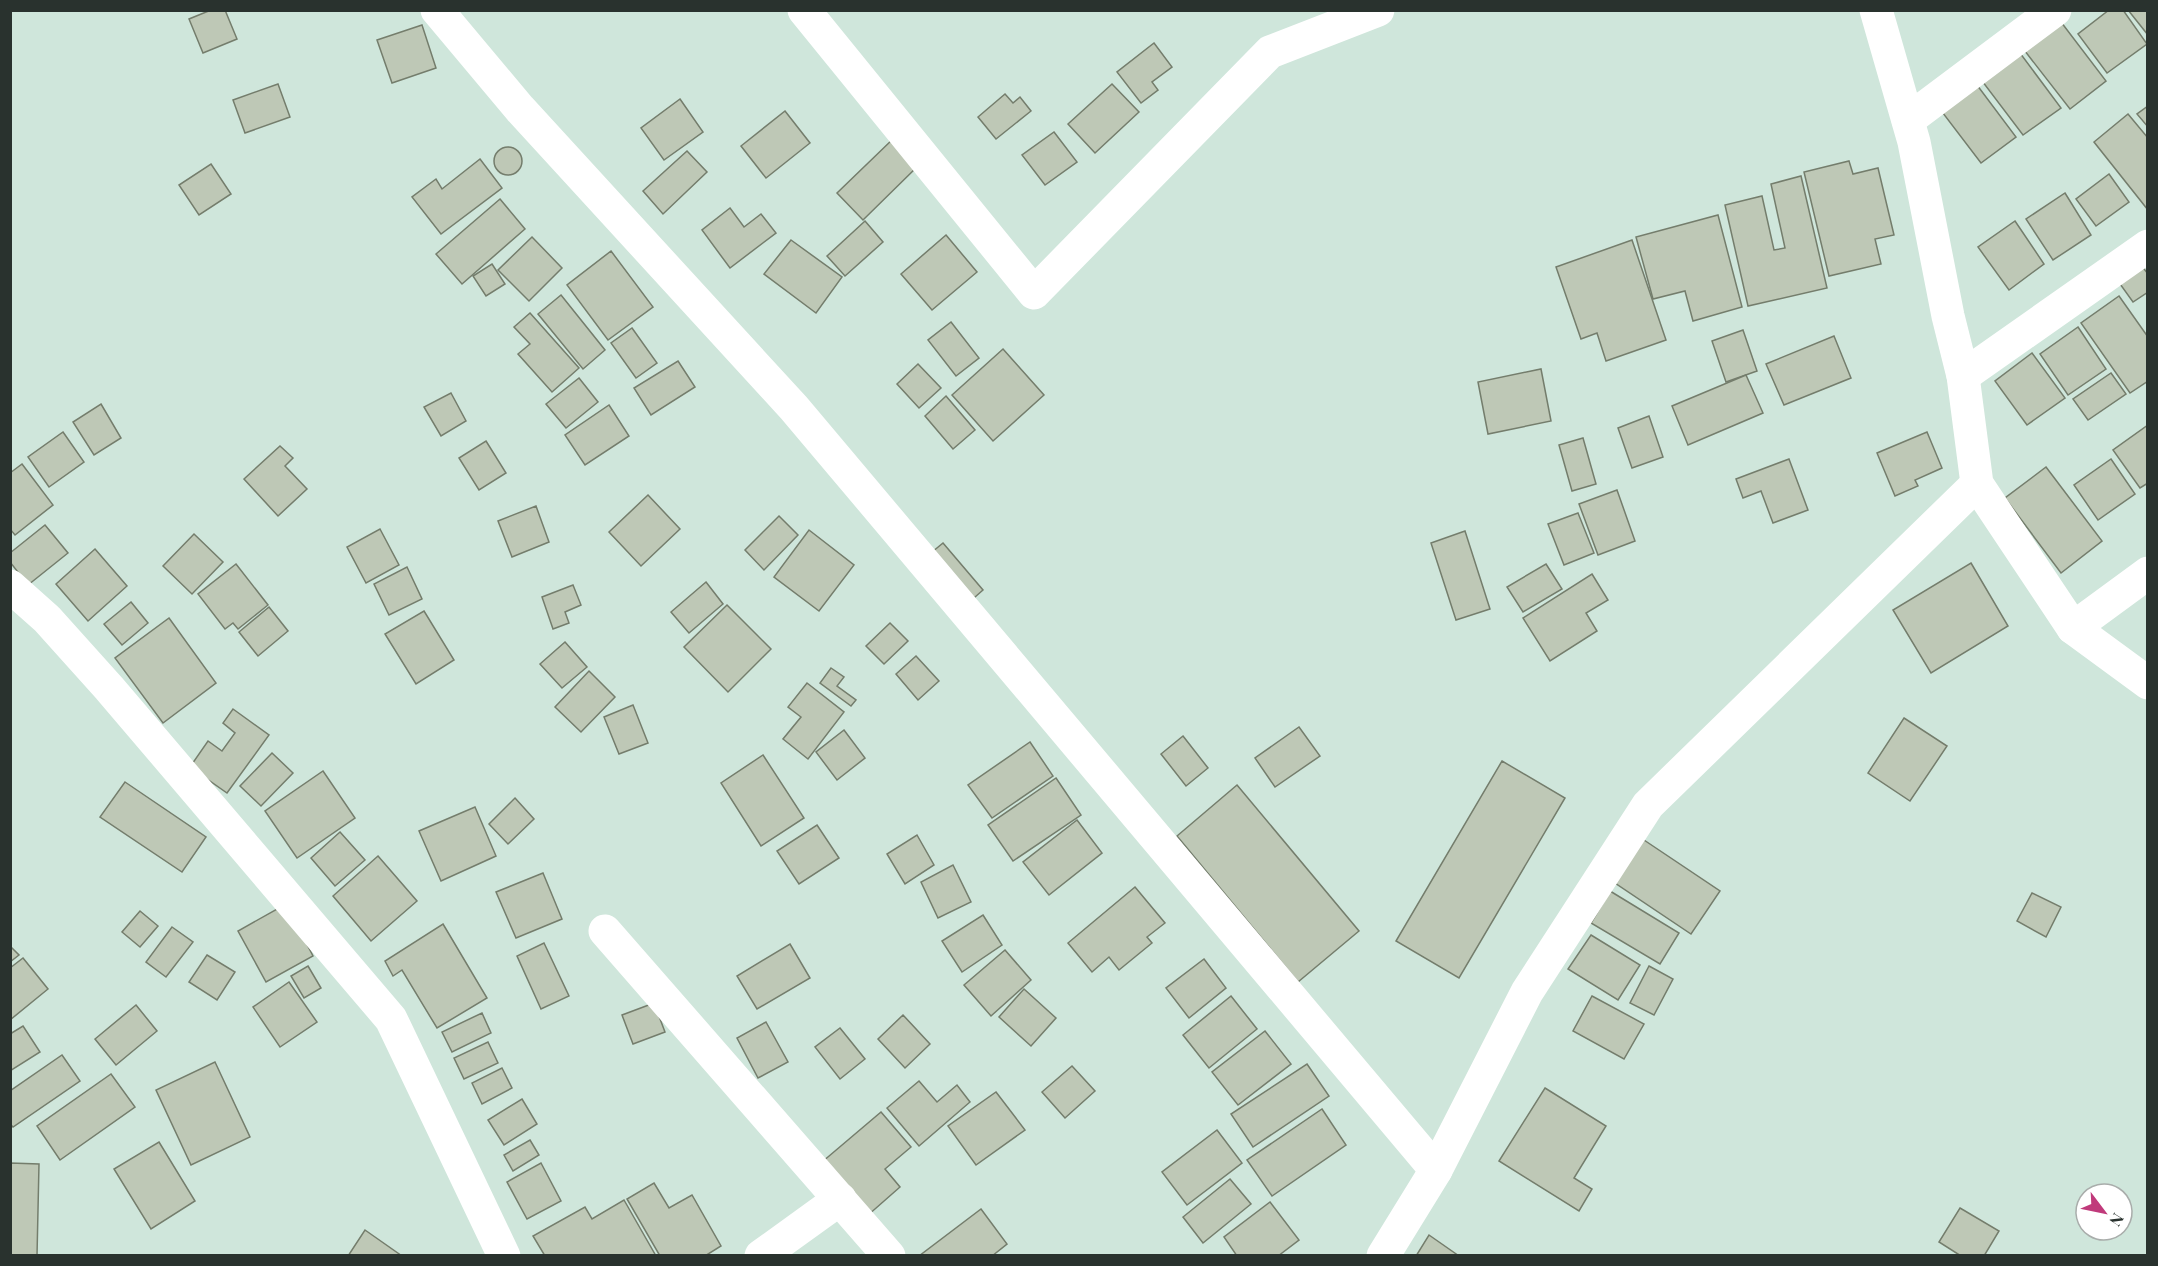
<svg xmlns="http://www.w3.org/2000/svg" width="2158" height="1266" viewBox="0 0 2158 1266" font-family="'Playfair Display',serif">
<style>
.building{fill:#bec8b6;stroke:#747d6c;stroke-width:1.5}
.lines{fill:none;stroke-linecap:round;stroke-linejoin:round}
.minor{stroke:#fff;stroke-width:33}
</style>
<rect width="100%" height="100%" fill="#cfe6db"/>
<g class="building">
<path d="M211 10H225L237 39 203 53 189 19Z"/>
<path d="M2109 10H2123L2147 44 2107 73 2078 34Z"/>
<path d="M2128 10H2148V35Z"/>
<path d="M2058 18 2106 81 2070 109 2021 46Z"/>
<path d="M422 25 436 68 392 83 377 40Z"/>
<path d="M1154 43 1172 67 1152 82 1158 90 1141 103 1117 72Z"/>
<path d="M2014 45 2061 108 2023 135 1976 73Z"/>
<path d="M1971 77 2016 137 1981 163 1936 104Z"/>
<path d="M278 84 290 117 245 133 233 100Z"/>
<path d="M1112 84 1139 112 1095 153 1068 124Z"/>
<path d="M1005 94 1013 103 1020 97 1031 111 996 139 978 117Z"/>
<path d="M680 99 703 132 664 160 641 128Z"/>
<path d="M2148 106V127L2137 114Z"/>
<path d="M785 111 810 143 766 178 741 146Z"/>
<path d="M2128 114 2148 138V210L2094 142Z"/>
<path d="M1054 132 1077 162 1045 185 1022 155Z"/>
<path d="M895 137 921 163 863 220 837 193Z"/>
<circle cx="508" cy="161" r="14"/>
<path d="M687 151 707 172 663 214 643 191Z"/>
<path d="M480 159 502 188 441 234 412 197 436 179 442 189Z"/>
<path d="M1849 161 1853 174 1878 168 1894 235 1875 239 1881 264 1829 276 1804 172Z"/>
<path d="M211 164 231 194 199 215 179 185Z"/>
<path d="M2109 174 2129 202 2096 226 2076 199Z"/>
<path d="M1801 176 1827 288 1748 306 1725 205 1762 196 1774 250 1785 248 1771 184Z"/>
<path d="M2065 193 2091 235 2053 260 2026 219Z"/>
<path d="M500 199 525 229 462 284 436 254Z"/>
<path d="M730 208 744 227 761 214 776 233 730 268 702 230Z"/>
<path d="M1718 215 1742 307 1693 321 1685 291 1653 299 1636 237Z"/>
<path d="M865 221 883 242 845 276 827 256Z"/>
<path d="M2015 221 2044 264 2009 290 1978 247Z"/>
<path d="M946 235 977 272 932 310 901 274Z"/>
<path d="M532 237 562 268 529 301 498 270Z"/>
<path d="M791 240 842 277 816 313 764 274Z"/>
<path d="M1632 240 1666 340 1606 361 1597 333 1581 339 1556 267Z"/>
<path d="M611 251 653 307 608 340 567 285Z"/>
<path d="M2138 261 2148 274V292L2133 302 2115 277Z"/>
<path d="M492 264 505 284 486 296 473 276Z"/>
<path d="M561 295 605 350 583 369 538 314Z"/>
<path d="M2119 296 2148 337V381L2130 393 2081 323Z"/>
<path d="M530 313 579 368 552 392 518 354 530 344 514 327Z"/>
<path d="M951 322 979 358 956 376 928 340Z"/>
<path d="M2078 327 2106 369 2068 395 2040 354Z"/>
<path d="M632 328 657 363 636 378 611 343Z"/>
<path d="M1743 330 1757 371 1726 382 1712 341Z"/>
<path d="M1834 336 1851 378 1784 405 1766 364Z"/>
<path d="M1003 349 1044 395 993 441 952 395Z"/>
<path d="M2032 353 2065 398 2027 425 1995 381Z"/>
<path d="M678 361 695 387 651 415 634 388Z"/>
<path d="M918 364 941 388 919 408 897 384Z"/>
<path d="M1541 369 1551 421 1488 434 1478 382Z"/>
<path d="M2111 373 2126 394 2088 420 2073 399Z"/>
<path d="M1746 375 1763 413 1688 445 1672 406Z"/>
<path d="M579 378 598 402 566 428 546 404Z"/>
<path d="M451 393 466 421 441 436 424 407Z"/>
<path d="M946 396 975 430 953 449 925 416Z"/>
<path d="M101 404 121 438 94 455 73 422Z"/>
<path d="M609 405 629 436 585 465 565 435Z"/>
<path d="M1649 416 1663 457 1632 468 1618 428Z"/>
<path d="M2148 425V483L2140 488 2113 450Z"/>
<path d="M63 432 84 462 49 487 28 457Z"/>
<path d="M1927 432 1942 468 1915 480 1918 486 1895 496 1877 453Z"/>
<path d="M1583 438 1596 484 1572 491 1559 445Z"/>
<path d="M486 441 506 473 479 490 459 458Z"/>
<path d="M280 446 293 458 285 466 307 489 278 516 244 479Z"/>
<path d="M1789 459 1808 510 1773 523 1761 491 1743 498 1736 479Z"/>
<path d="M2111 459 2135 494 2098 520 2074 485Z"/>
<path d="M22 464 53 505 15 535 10 529V473Z"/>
<path d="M2046 467 2102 541 2061 573 2005 498Z"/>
<path d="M1617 490 1635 541 1598 555 1579 504Z"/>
<path d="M648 495 680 529 641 566 609 532Z"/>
<path d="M536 506 549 542 512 557 498 521Z"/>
<path d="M1578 513 1594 553 1564 565 1548 524Z"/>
<path d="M779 516 798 535 764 570 745 550Z"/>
<path d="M45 525 68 553 28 585 10 562V553Z"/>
<path d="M380 529 399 565 366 583 347 547Z"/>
<path d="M809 530 854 565 819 611 774 577Z"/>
<path d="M1465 531 1490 609 1456 620 1431 543Z"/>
<path d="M194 534 223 562 192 594 163 566Z"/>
<path d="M943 543 983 590 966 605 926 557Z"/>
<path d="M95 549 127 586 88 621 56 584Z"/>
<path d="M1971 563 2008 626 1931 673 1893 610Z"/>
<path d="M236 564 268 605 238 629 233 623 225 629 198 594Z"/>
<path d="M1546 564 1562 589 1523 612 1507 587Z"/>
<path d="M407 567 422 599 389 615 374 584Z"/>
<path d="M1592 574 1608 600 1586 613 1597 631 1550 661 1523 618Z"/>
<path d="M706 582 723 604 689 633 671 612Z"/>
<path d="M573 585 581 605 565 612 569 623 553 629 542 597Z"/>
<path d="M131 602 148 623 122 645 104 624Z"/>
<path d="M727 605 771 649 728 692 684 647Z"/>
<path d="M269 607 288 631 258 656 239 632Z"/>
<path d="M424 611 454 660 416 684 385 634Z"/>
<path d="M169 618 216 683 163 723 115 658Z"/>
<path d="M890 623 908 641 884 664 866 646Z"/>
<path d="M565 642 587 667 562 688 540 664Z"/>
<path d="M916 656 939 681 918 700 896 674Z"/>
<path d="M831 668 844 677 837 686 856 700 851 706 820 683Z"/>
<path d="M589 671 615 697 581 732 555 707Z"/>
<path d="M807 683 844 712 808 759 783 739 801 717 788 707Z"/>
<path d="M633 705 648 743 619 754 604 717Z"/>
<path d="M233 709 269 735 227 793 190 767 208 741 222 751 235 733 223 723Z"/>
<path d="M1904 718 1947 746 1910 801 1868 773Z"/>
<path d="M1299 727 1320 756 1275 787 1255 758Z"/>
<path d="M844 730 865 758 837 780 816 752Z"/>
<path d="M1183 736 1208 768 1186 786 1161 754Z"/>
<path d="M1030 742 1053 776 992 818 968 785Z"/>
<path d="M272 753 293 773 261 806 240 786Z"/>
<path d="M763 755 804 818 761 846 721 783Z"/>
<path d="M1502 761 1565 798 1459 978 1396 941Z"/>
<path d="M323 771 355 818 297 858 265 811Z"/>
<path d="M1056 778 1081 815 1013 861 988 825Z"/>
<path d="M125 782 206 837 182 872 100 817Z"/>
<path d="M1237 785 1359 931 1298 982 1177 836Z"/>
<path d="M515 798 534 819 508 844 489 824Z"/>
<path d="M475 807 496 856 441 881 419 831Z"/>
<path d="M1077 820 1102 853 1049 895 1023 862Z"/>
<path d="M817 825 839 858 799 884 777 851Z"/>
<path d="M340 832 365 860 335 886 311 858Z"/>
<path d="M917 835 934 865 905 884 887 854Z"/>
<path d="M1638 836 1720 891 1691 934 1609 879Z"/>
<path d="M378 856 417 901 371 941 333 896Z"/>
<path d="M953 865 971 902 938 918 921 882Z"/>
<path d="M543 873 562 919 516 938 496 892Z"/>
<path d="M1135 887 1165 923 1147 937 1152 943 1119 970 1109 957 1092 972 1068 943Z"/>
<path d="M1610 891 1679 933 1660 964 1591 923Z"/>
<path d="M2032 893 2061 907 2046 937 2017 921Z"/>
<path d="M286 904 313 956 266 982 238 931Z"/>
<path d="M140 911 158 926 140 947 122 932Z"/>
<path d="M983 915 1002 945 962 972 942 941Z"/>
<path d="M443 924 487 998 437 1028 402 970 393 976 385 961Z"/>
<path d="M172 927 193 942 166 977 146 962Z"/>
<path d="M1591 935 1640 965 1618 1000 1568 969Z"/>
<path d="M544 943 569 996 541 1009 517 956Z"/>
<path d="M790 944 810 978 757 1009 737 976Z"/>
<path d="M10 946 19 955 10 962Z"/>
<path d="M1005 950 1031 980 991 1016 964 985Z"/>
<path d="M207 955 235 972 217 1000 189 982Z"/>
<path d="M23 958 48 989 10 1020V968Z"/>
<path d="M1204 959 1226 988 1189 1018 1166 988Z"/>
<path d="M308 966 321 988 304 998 291 976Z"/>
<path d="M1649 966 1673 979 1654 1015 1630 1003Z"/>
<path d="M289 982 317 1022 280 1047 253 1007Z"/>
<path d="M1024 989 1056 1018 1031 1046 999 1017Z"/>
<path d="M1231 996 1257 1029 1209 1068 1183 1035Z"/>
<path d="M1592 996 1644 1024 1624 1059 1573 1031Z"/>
<path d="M654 1003 665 1032 633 1044 622 1015Z"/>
<path d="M136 1005 157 1031 116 1065 95 1039Z"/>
<path d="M482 1013 491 1033 452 1052 442 1032Z"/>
<path d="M903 1015 930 1044 905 1068 878 1039Z"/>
<path d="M766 1022 788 1062 758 1078 737 1038Z"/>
<path d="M23 1026 40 1052 10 1071V1034Z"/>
<path d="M840 1028 865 1059 840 1079 815 1047Z"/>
<path d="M1265 1031 1291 1064 1238 1105 1212 1072Z"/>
<path d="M488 1042 498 1063 464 1079 454 1058Z"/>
<path d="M62 1055 80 1081 13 1127 10 1124V1091Z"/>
<path d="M215 1062 250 1137 191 1165 156 1090Z"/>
<path d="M1307 1064 1329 1096 1253 1147 1231 1114Z"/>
<path d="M1072 1066 1095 1091 1065 1118 1042 1092Z"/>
<path d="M502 1068 512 1088 482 1104 472 1083Z"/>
<path d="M111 1074 135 1107 60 1160 37 1126Z"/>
<path d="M919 1081 937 1102 957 1085 970 1102 919 1146 887 1108Z"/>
<path d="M1545 1088 1606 1126 1574 1178 1592 1189 1579 1211 1499 1161Z"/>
<path d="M996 1092 1025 1130 976 1165 948 1126Z"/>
<path d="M522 1099 537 1124 504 1145 488 1120Z"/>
<path d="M1322 1109 1346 1145 1272 1196 1247 1160Z"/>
<path d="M881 1112 911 1147 885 1169 900 1187 867 1216 822 1162Z"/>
<path d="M1217 1130 1242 1163 1187 1205 1162 1172Z"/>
<path d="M530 1140 539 1155 513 1171 504 1155Z"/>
<path d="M159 1142 195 1201 151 1229 114 1169Z"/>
<path d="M10 1163 39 1164 37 1256H10Z"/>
<path d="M541 1163 561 1201 527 1219 507 1182Z"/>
<path d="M1230 1179 1251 1204 1203 1243 1183 1217Z"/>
<path d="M654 1183 669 1208 692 1195 721 1246 705 1256H660L627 1199Z"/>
<path d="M624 1200 656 1256H545L533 1236 585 1207 592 1219Z"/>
<path d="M1270 1202 1299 1240 1278 1256H1237L1224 1237Z"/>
<path d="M1960 1208 1999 1231 1984 1256H1961L1939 1242Z"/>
<path d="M981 1209 1007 1244 992 1256H919Z"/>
<path d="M365 1230 402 1256H348Z"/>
<path d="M1429 1235 1459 1256H1416Z"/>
</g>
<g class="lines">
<g class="minor">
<path d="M437 10 520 109 794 408 1436 1170"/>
<path d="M804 10 1034 293 1270 52 1378 10"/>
<path d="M1876 10 1914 142 1948 316 1963 376 1977 484 2073 628 2148 683"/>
<path d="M1908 120 2055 10"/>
<path d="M1963 376 2148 246"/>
<path d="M10 586 47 619 109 688 391 1019 504 1256"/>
<path d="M2073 628 2148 573"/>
<path d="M605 931 889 1256"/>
<path d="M761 1256 840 1199"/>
<path d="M1383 1256 1436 1170 1527 992 1648 805 1977 484"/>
</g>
</g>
<rect width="2158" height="1266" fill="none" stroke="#29322e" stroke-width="24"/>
<g transform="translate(2104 1212) rotate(122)"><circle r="28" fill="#ffffff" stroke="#a9adab" stroke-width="1.5"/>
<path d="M0-4.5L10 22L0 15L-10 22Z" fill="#c03a7b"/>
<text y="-9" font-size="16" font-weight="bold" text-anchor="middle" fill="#29322e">N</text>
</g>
</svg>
